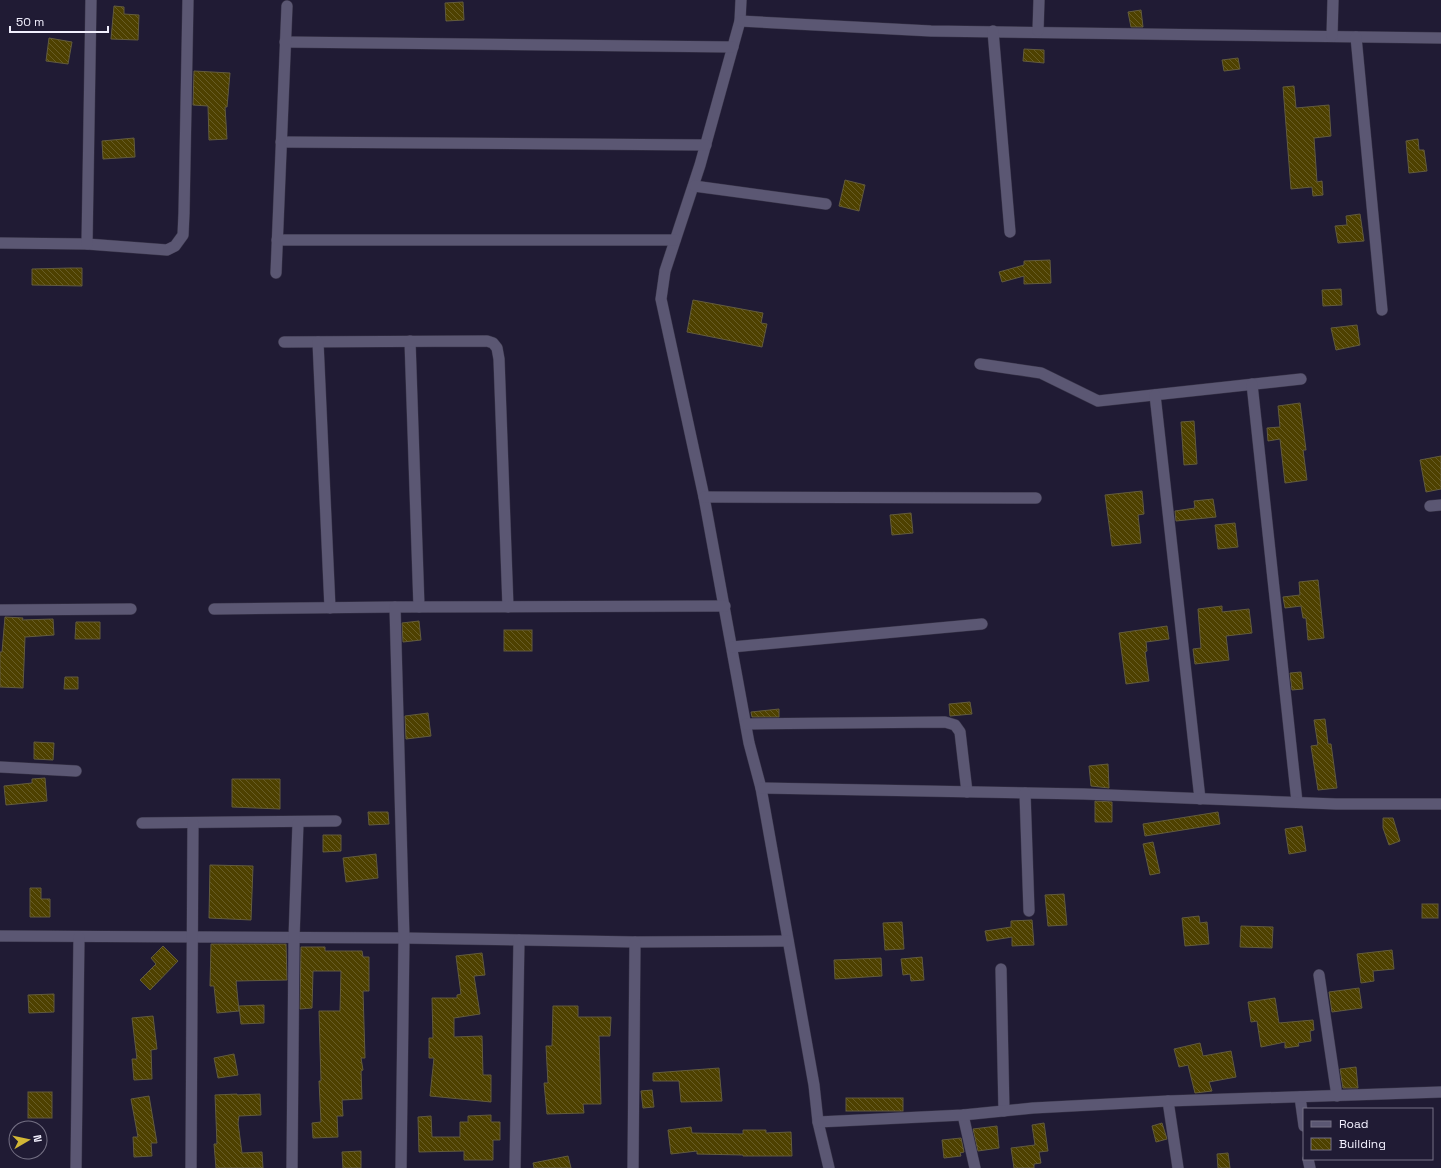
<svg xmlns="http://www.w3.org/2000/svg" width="1441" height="1168" viewBox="0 0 1441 1168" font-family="'Space Grotesk',sans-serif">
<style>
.building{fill:url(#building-back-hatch);stroke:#625b3d}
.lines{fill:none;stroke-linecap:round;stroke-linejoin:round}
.minor-casing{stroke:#383448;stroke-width:12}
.minor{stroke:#5b5773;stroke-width:11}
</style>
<defs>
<pattern id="building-back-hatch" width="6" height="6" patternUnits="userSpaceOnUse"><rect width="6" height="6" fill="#4e4100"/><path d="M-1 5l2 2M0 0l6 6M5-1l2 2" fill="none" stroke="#685d26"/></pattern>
</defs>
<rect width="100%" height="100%" fill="#201b34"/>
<g class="building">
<path d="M463 2 464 20 446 21 445 3Z"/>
<path d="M114 6 124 7V14L139 15 138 40 111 39Z"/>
<path d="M1141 10 1143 27H1131L1128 12Z"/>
<path d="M49 38 72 42 68 64 46 61Z"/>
<path d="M1024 49 1044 50V63L1023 61Z"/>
<path d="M1238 58 1240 69 1224 71 1222 60Z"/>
<path d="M194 71 230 73 227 107H225L227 139 209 140 208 106 193 105Z"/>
<path d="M1294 86 1296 108 1329 105 1331 136 1314 138 1317 182 1322 181 1323 195 1313 196 1312 187 1291 189 1283 87Z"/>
<path d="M134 138 135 157 103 159 102 141Z"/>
<path d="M1418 139 1419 150H1424L1427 171 1409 173 1406 141Z"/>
<path d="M845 180 865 185 859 211 839 206Z"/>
<path d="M1360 214 1364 241 1338 243 1335 226 1347 225 1346 216Z"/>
<path d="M1050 260 1051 283 1024 284V276L1002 282 999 272 1024 265V261Z"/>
<path d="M70 268H82V286L32 285V269Z"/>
<path d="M1341 289 1342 305 1323 306 1322 290Z"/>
<path d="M693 300 763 313 761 323 767 324 762 347 687 332Z"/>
<path d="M1357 325 1360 345 1336 350 1331 328Z"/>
<path d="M1300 403 1306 450H1303L1307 480 1285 483 1280 439 1268 441 1267 428 1280 427 1278 406Z"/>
<path d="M1194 421 1197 464 1184 465 1181 422Z"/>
<path d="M1441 456V489L1426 492 1420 460Z"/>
<path d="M1142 491 1144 514 1138 515 1141 543 1112 546 1105 495Z"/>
<path d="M1213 499 1216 517 1176 521 1175 511 1195 508 1194 501Z"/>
<path d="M911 513 913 533 892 535 890 515Z"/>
<path d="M1235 523 1238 547 1218 549 1215 525Z"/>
<path d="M1318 580 1324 638 1308 640 1306 618H1303L1301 606 1285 608 1283 597 1300 595 1299 582Z"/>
<path d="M1222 606V612L1249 609 1252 633 1226 636 1229 660 1195 664 1193 649 1201 648 1198 609Z"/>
<path d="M5 617 23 618 22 620 53 619 54 635 25 637 23 688 0 687V652H2Z"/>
<path d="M419 621 421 640 403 642 402 623Z"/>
<path d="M76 622H100V639H75Z"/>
<path d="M1167 626 1169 639 1146 642 1147 651 1145 652 1149 681 1126 684 1119 633Z"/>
<rect x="504" y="630" width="28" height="21"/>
<path d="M1301 672 1303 689 1292 690 1290 673Z"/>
<path d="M65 677H78V689H64Z"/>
<path d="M970 702 972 714 950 716 949 704Z"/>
<path d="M779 709V717H752L751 712Z"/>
<path d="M428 713 431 736 406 739 405 716Z"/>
<path d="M1325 719 1328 744H1331L1337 788 1318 790 1311 746 1318 745 1314 720Z"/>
<path d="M34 742 54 743 53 760 34 759Z"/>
<path d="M1108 764 1109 788 1091 786 1089 766Z"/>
<path d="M45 778 47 801 6 805 4 786 32 783V779Z"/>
<path d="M232 779H280V809L232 807Z"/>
<path d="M1095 801 1112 802V822H1095Z"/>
<path d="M368 812H388L389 824 369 825Z"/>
<path d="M1218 812 1220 824 1145 836 1143 824Z"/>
<path d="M1383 818H1393L1400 841 1389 845 1383 828Z"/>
<path d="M1302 826 1306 851 1289 854 1285 829Z"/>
<path d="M323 835H341V851L323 852Z"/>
<path d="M1153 842 1160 873 1150 875 1143 844Z"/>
<path d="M376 854 378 878 346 882 343 858Z"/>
<path d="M210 865 253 866 251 920 209 918Z"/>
<path d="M30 888H41V899H50V917H30Z"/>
<path d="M1064 894 1067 925 1048 926 1045 895Z"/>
<rect x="1422" y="904" width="16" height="14"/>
<path d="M1199 916 1200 923 1207 922 1209 944 1185 946 1182 918Z"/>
<path d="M1032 920 1034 945 1012 946V937L987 941 985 931 1011 927V921Z"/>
<path d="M902 922 904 949 885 950 883 923Z"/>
<path d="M1241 926 1273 927 1272 948 1240 947Z"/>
<path d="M211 944H286L287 980 236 981 239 1011 217 1013 214 986H210Z"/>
<path d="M163 946 178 961 150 990 140 980 156 964 151 958Z"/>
<path d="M301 947H325V951H362L363 957H369V991H363L365 1058H361L363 1070 361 1071 362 1099 342 1100 343 1116H337L338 1137 313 1138 312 1123 321 1122 319 1081H321L319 1011H340L341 971H313L312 1008 300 1009Z"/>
<path d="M1392 950 1394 969 1373 971 1374 981 1361 983 1357 954Z"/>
<path d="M482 953 485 975 474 976 480 1014 454 1018V1037L482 1036 483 1075H491V1102L430 1096 434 1058H429V1038H433L432 998H457V995L461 994 456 956Z"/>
<path d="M922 957 924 980 911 981 910 974 903 975 901 959Z"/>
<path d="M881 958 882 976 835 979 834 960Z"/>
<path d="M1359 988 1362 1008 1332 1012 1329 992Z"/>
<path d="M54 994V1012L29 1013 28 995Z"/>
<path d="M1275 998 1279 1023 1313 1020 1314 1030 1310 1031 1311 1041 1298 1043 1299 1046 1285 1048V1042L1261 1047 1257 1021 1251 1022 1248 1002Z"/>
<path d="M264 1005V1023L241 1024 239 1006Z"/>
<path d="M553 1006H578V1017H611L610 1036H599L601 1104H583L584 1113 547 1114 544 1083H548L546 1046H552Z"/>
<path d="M153 1016 157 1049 151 1050 152 1079 134 1080 132 1059H137L132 1018Z"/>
<path d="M1200 1043 1203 1056 1231 1051 1236 1077 1209 1082 1212 1091 1195 1093 1188 1065 1179 1067 1174 1049Z"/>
<path d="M234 1054 238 1075 218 1078 214 1058Z"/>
<path d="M1356 1067 1358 1088H1343L1340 1069Z"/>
<path d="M719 1068 722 1101 681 1102 679 1081H653V1073Z"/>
<path d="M652 1090 654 1107 643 1108 641 1091Z"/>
<rect x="28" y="1092" width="24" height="26"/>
<path d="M237 1094V1095L260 1094 261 1115 239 1116 238 1123 242 1153 262 1152 263 1168H216L214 1144H217L215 1095Z"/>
<path d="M149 1096 157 1143H151L152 1156 134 1157 133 1137H138L131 1099Z"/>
<rect x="846" y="1098" width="57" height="13"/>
<path d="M491 1115V1122H500V1140H493V1160H464V1151L419 1152 418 1117 431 1116 432 1137H460V1122H468V1116Z"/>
<path d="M1044 1123 1048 1151 1039 1152 1041 1163 1034 1164V1168H1014L1011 1148 1035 1145 1032 1125Z"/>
<path d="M1162 1123 1167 1139 1156 1142 1152 1126Z"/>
<path d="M997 1126 999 1148 978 1151 973 1129Z"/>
<path d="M691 1127 692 1133 743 1134V1130H766V1133L791 1132 792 1156H743V1155L697 1154V1151L671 1154 668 1130Z"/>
<path d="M961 1138 964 1152 960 1153 961 1156 944 1158 942 1140Z"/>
<path d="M361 1151V1168H343L342 1152Z"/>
<path d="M1228 1153 1230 1168H1218L1217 1154Z"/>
<path d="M568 1156 571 1168H534L533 1163Z"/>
</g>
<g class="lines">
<defs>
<g id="minor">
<path d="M741 0 740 21 700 165 665 271 661 299 704 497 749 743 761 788 814 1085 818 1122 829 1168"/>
<path d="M740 21 931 31 1441 38"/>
<path d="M993 31 1010 232"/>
<path d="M1038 31 1039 0"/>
<path d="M1332 36 1333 0"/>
<path d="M1356 37 1382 310"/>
<path d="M285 42 733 47"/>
<path d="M281 142 706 145"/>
<path d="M694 186 826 204"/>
<path d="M277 240H675"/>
<path d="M0 243 87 244 167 250 175 246 183 235 184 213 188 0"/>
<path d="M87 244 91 0"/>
<path d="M276 273 287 6"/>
<path d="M410 341 419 607"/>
<path d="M284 342 487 341 493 343 497 348 499 359 508 607"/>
<path d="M318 342 330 608"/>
<path d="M980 364 1041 373 1098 401 1301 379"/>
<path d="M1252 384 1297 802"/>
<path d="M1155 395 1200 799"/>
<path d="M704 497 1036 498"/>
<path d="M1430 506 1441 505"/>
<path d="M214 609 395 607"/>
<path d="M0 610 131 609"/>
<path d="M732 647 982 624"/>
<path d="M746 724 945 722 955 725 960 732 967 792"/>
<path d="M0 767 76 771"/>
<path d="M761 788 1084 794 1336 804H1441"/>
<path d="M1025 793 1029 911"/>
<path d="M142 823 336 821"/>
<path d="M0 936 404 938 635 942 788 941"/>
<path d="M1001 969 1004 1111"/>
<path d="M1319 975 1337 1096"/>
<path d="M1300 1097 1304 1126"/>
<path d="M1168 1101 1178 1168"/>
<path d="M963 1115 975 1168"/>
<path d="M818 1122 963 1115 1033 1108 1168 1101 1441 1092"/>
<path d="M1308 1159 1310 1168"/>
<path d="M76 1168 79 937"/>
<path d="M191 1168 193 823"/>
<path d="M292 1168 294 938 298 823"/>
<path d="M401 1168 404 938 395 607 725 606"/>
<path d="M515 1168 519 940"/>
<path d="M633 1168 635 942"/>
</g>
</defs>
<use href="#minor" class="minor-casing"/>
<use href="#minor" class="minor"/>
</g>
<rect x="1303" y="1108" width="130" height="52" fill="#201b34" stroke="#747084"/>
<rect x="1311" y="1121" width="20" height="6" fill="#5b5773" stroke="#747084"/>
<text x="1339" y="1128" font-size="12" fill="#f1effd">Road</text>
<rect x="1311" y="1138" width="20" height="12" fill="url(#building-back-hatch)" stroke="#747084"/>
<text x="1339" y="1148" font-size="12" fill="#f1effd">Building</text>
<g transform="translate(28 1140) rotate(81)"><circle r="19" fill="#201b34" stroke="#747084"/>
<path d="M0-3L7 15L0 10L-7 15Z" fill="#d2b736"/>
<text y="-6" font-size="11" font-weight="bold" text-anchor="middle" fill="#f1effd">N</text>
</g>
<path d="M10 26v6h98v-6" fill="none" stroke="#f1effd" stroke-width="2"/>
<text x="16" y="26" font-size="12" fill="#f1effd" stroke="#201b34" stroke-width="3" paint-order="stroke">50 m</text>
</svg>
